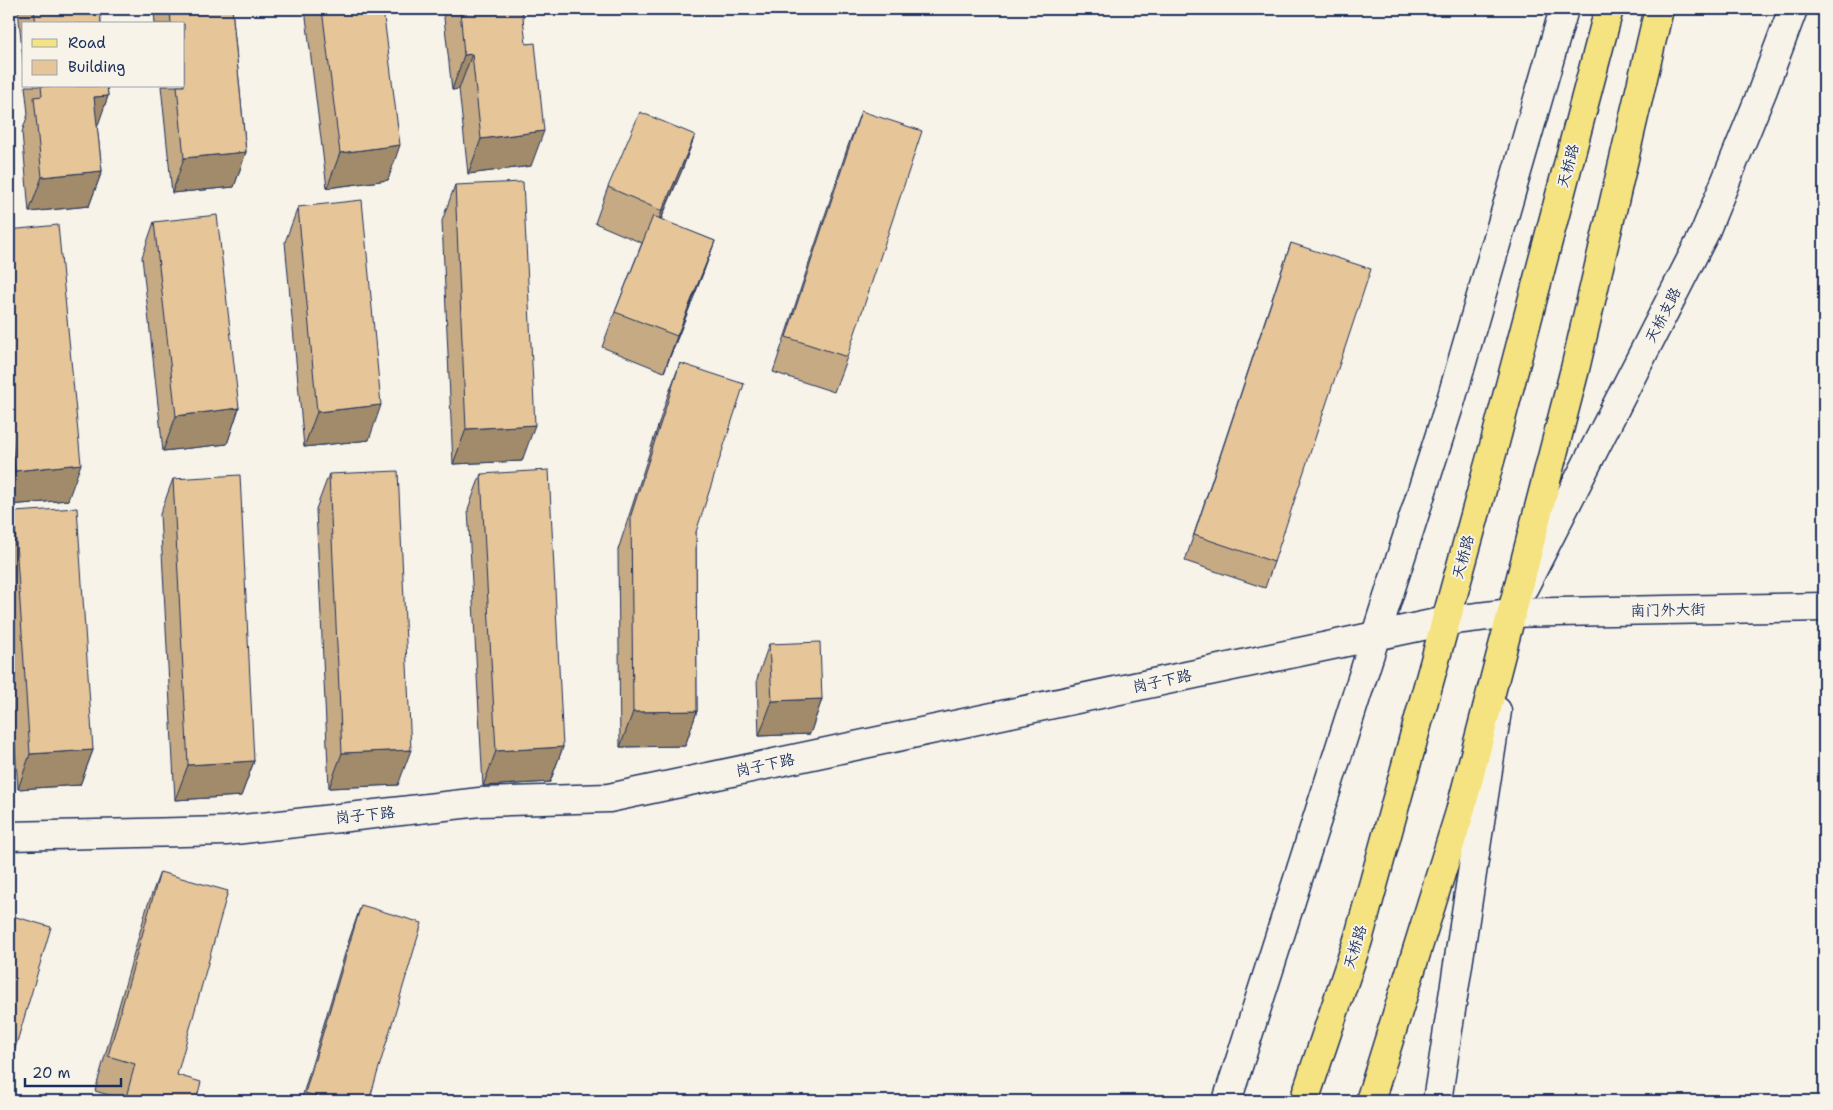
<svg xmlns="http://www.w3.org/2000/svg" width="1833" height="1110" viewBox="0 0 1833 1110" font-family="'Shantell Sans','LXGW WenKai TC',sans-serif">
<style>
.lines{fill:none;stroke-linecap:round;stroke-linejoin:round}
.minor-casing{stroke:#1b2f5e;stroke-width:31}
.major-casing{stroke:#1b2f5e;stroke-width:31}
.minor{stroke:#f7f3e8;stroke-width:28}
.major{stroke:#f5e382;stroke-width:28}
.wall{fill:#c6aa84;stroke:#1b2f5e}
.shaded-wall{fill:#a18b6b;stroke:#1b2f5e}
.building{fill:#e6c699;stroke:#1b2f5e}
.labels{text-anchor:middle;stroke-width:4;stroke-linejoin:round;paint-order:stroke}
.street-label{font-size:15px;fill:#1b2f5e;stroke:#f7f3e8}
</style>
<rect width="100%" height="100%" fill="#f7f3e8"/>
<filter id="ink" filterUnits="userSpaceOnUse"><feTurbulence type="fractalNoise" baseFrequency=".02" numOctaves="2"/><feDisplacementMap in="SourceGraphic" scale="10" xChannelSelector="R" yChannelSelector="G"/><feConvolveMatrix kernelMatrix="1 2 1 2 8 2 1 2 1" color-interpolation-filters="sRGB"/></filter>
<g filter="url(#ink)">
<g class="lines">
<defs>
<g id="minor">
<path d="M1524 587 1705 232 1762 92 1793 9"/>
<path d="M9 836 226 831 480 802 609 798 1446 621 1511 613 1824 607"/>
<path d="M1227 1101 1451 400 1564 9"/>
<path d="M1437 1101 1497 711"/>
</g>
<g id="major">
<path d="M1304 1101 1358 940 1494 446 1609 9"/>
<path d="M1370 1101 1460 812 1575 369 1659 9"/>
</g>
</defs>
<use href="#minor" class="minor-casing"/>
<use href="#major" class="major-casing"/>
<use href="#minor" class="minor"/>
<use href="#major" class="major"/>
</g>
<g class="wall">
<path d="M18 9H100L101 24H24V70Z"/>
<path d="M154 9H232L246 152 234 187 172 193 161 86H184V24H155Z"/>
<path d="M305 9H383L388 180 327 188Z"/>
<path d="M443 9H522L531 166 468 174 459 89 452 90Z"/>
<path d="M25 86H107L108 96 97 126 102 171 89 206 29 212 22 132 28 114Z"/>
<path d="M861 111 847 357 834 392 773 372 848 146Z"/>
<path d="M695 135 682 170 661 220 715 241 702 276 664 372 602 347 615 312 642 243 595 223 608 187Z"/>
<path d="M455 185 522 461 453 464 442 221Z"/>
<path d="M298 207 369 440 304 447 285 242Z"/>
<path d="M154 222 239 408 227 444 163 451 142 257Z"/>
<path d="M9 230 68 500 9 505Z"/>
<path d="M1291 243 1274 562 1265 588 1185 561 1282 269Z"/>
<path d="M680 363 696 532 697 711 685 746 620 747 618 550 667 398Z"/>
<path d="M329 474 398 785 329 788 316 509Z"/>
<path d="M481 474 563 747 550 782 483 786 468 509Z"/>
<path d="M173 479 254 761 241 796 175 800 160 514Z"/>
<path d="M14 512 93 750 80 785 18 789 9 662V525Z"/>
<path d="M769 644 822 699 810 734 759 736 757 679Z"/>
<path d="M160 872 177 1075 196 1101H122V1099L95 1091 147 907Z"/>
<path d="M361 905 369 1101H301L349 940Z"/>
</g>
<g class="shaded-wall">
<path d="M472 54 459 89 452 90 464 55Z"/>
<path d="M108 96 96 131 94 97Z"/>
<path d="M544 131 531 166 468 174 481 139Z"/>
<path d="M695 135 682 170 649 246 662 211Z"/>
<path d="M400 145 388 180 327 188 340 153Z"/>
<path d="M246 152 234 187 172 193 184 158Z"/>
<path d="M102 171 89 206 29 212 42 177Z"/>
<path d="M715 241 702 276 664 372 677 336Z"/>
<path d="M381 405 369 440 304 447 317 412Z"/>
<path d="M239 408 227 444 163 451 176 416Z"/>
<path d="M535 425 522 461 453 464 466 429Z"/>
<path d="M81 464 68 500 9 505V487L15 471Z"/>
<path d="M822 699 810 734 759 736 772 701Z"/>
<path d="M697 711 685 746 620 747 633 712Z"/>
<path d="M563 747 550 782 483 786 496 751Z"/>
<path d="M93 750 80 785 18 789 30 754Z"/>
<path d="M411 750 398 785 329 788 342 753Z"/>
<path d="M254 761 241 796 175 800 188 765Z"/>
</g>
<g class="building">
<path d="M34 9H100L101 24H36Z"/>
<path d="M170 9H232L246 152 184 158 177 86H184V24H171Z"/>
<path d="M322 9H383L400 145 340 153Z"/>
<path d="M460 9H522L526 44 535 43 544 131 481 139 472 54 464 55Z"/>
<path d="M41 86H107L108 96 94 97 102 171 42 177 34 97 42 96Z"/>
<path d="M861 111 922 131 847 357 786 337Z"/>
<path d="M640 112 695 135 662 211 608 187Z"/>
<path d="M523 182 535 425 466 429 455 185Z"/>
<path d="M362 200 381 405 317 412 298 207Z"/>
<path d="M217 215 239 408 176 416 154 222Z"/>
<path d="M653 216 715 241 677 336 615 312Z"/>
<path d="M58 225 81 464 15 471 9 412V230Z"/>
<path d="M1291 243 1371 269 1274 562 1194 535Z"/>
<path d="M680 363 744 384 696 532 697 711 633 712 631 515Z"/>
<path d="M549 470 563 747 496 751 481 474Z"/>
<path d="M398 471 411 750 342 753 329 474Z"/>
<path d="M240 475 254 761 188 765 173 479Z"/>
<path d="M77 508 93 750 30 754 14 512Z"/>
<path d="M820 642 822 699 772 701 769 644Z"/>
<path d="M160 872 228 891 177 1075 201 1082 196 1101H125L135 1064 108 1056Z"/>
<path d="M361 905 422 923 369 1101H318L319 1097 305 1093Z"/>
<path d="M9 915 51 927 9 1069Z"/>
</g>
</g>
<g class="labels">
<g class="street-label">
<text transform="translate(1568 166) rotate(-75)" y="5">天桥路</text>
<text transform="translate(1663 315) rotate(-63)" y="5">天桥支路</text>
<text transform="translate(1463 557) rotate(-75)" y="5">天桥路</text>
<text transform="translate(1668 610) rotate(-1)" y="5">南门外大街</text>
<text transform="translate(1162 681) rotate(-12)" y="5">岗子下路</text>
<text transform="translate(765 765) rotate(-12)" y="5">岗子下路</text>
<text transform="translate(365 815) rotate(-6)" y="5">岗子下路</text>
<text transform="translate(1355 947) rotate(-73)" y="5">天桥路</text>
</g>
</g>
<rect width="1833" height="1110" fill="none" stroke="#f7f3e8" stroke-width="30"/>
<rect x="15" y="15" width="1803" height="1080" fill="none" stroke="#1b2f5e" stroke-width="2" filter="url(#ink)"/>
<rect x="22" y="22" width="162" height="65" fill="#f7f3e8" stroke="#9fa5b1"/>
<rect x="32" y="39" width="25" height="8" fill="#f5e382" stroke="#9fa5b1"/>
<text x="68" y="48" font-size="15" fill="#1b2f5e">Road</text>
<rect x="32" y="60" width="25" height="15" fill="#e6c699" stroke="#9fa5b1"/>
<text x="68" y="72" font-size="15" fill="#1b2f5e">Building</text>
<path d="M25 1078v8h96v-8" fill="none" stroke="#1b2f5e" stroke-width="2.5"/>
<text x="32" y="1078" font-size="15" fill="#1b2f5e" stroke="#f7f3e8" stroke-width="4" paint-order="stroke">20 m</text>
</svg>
